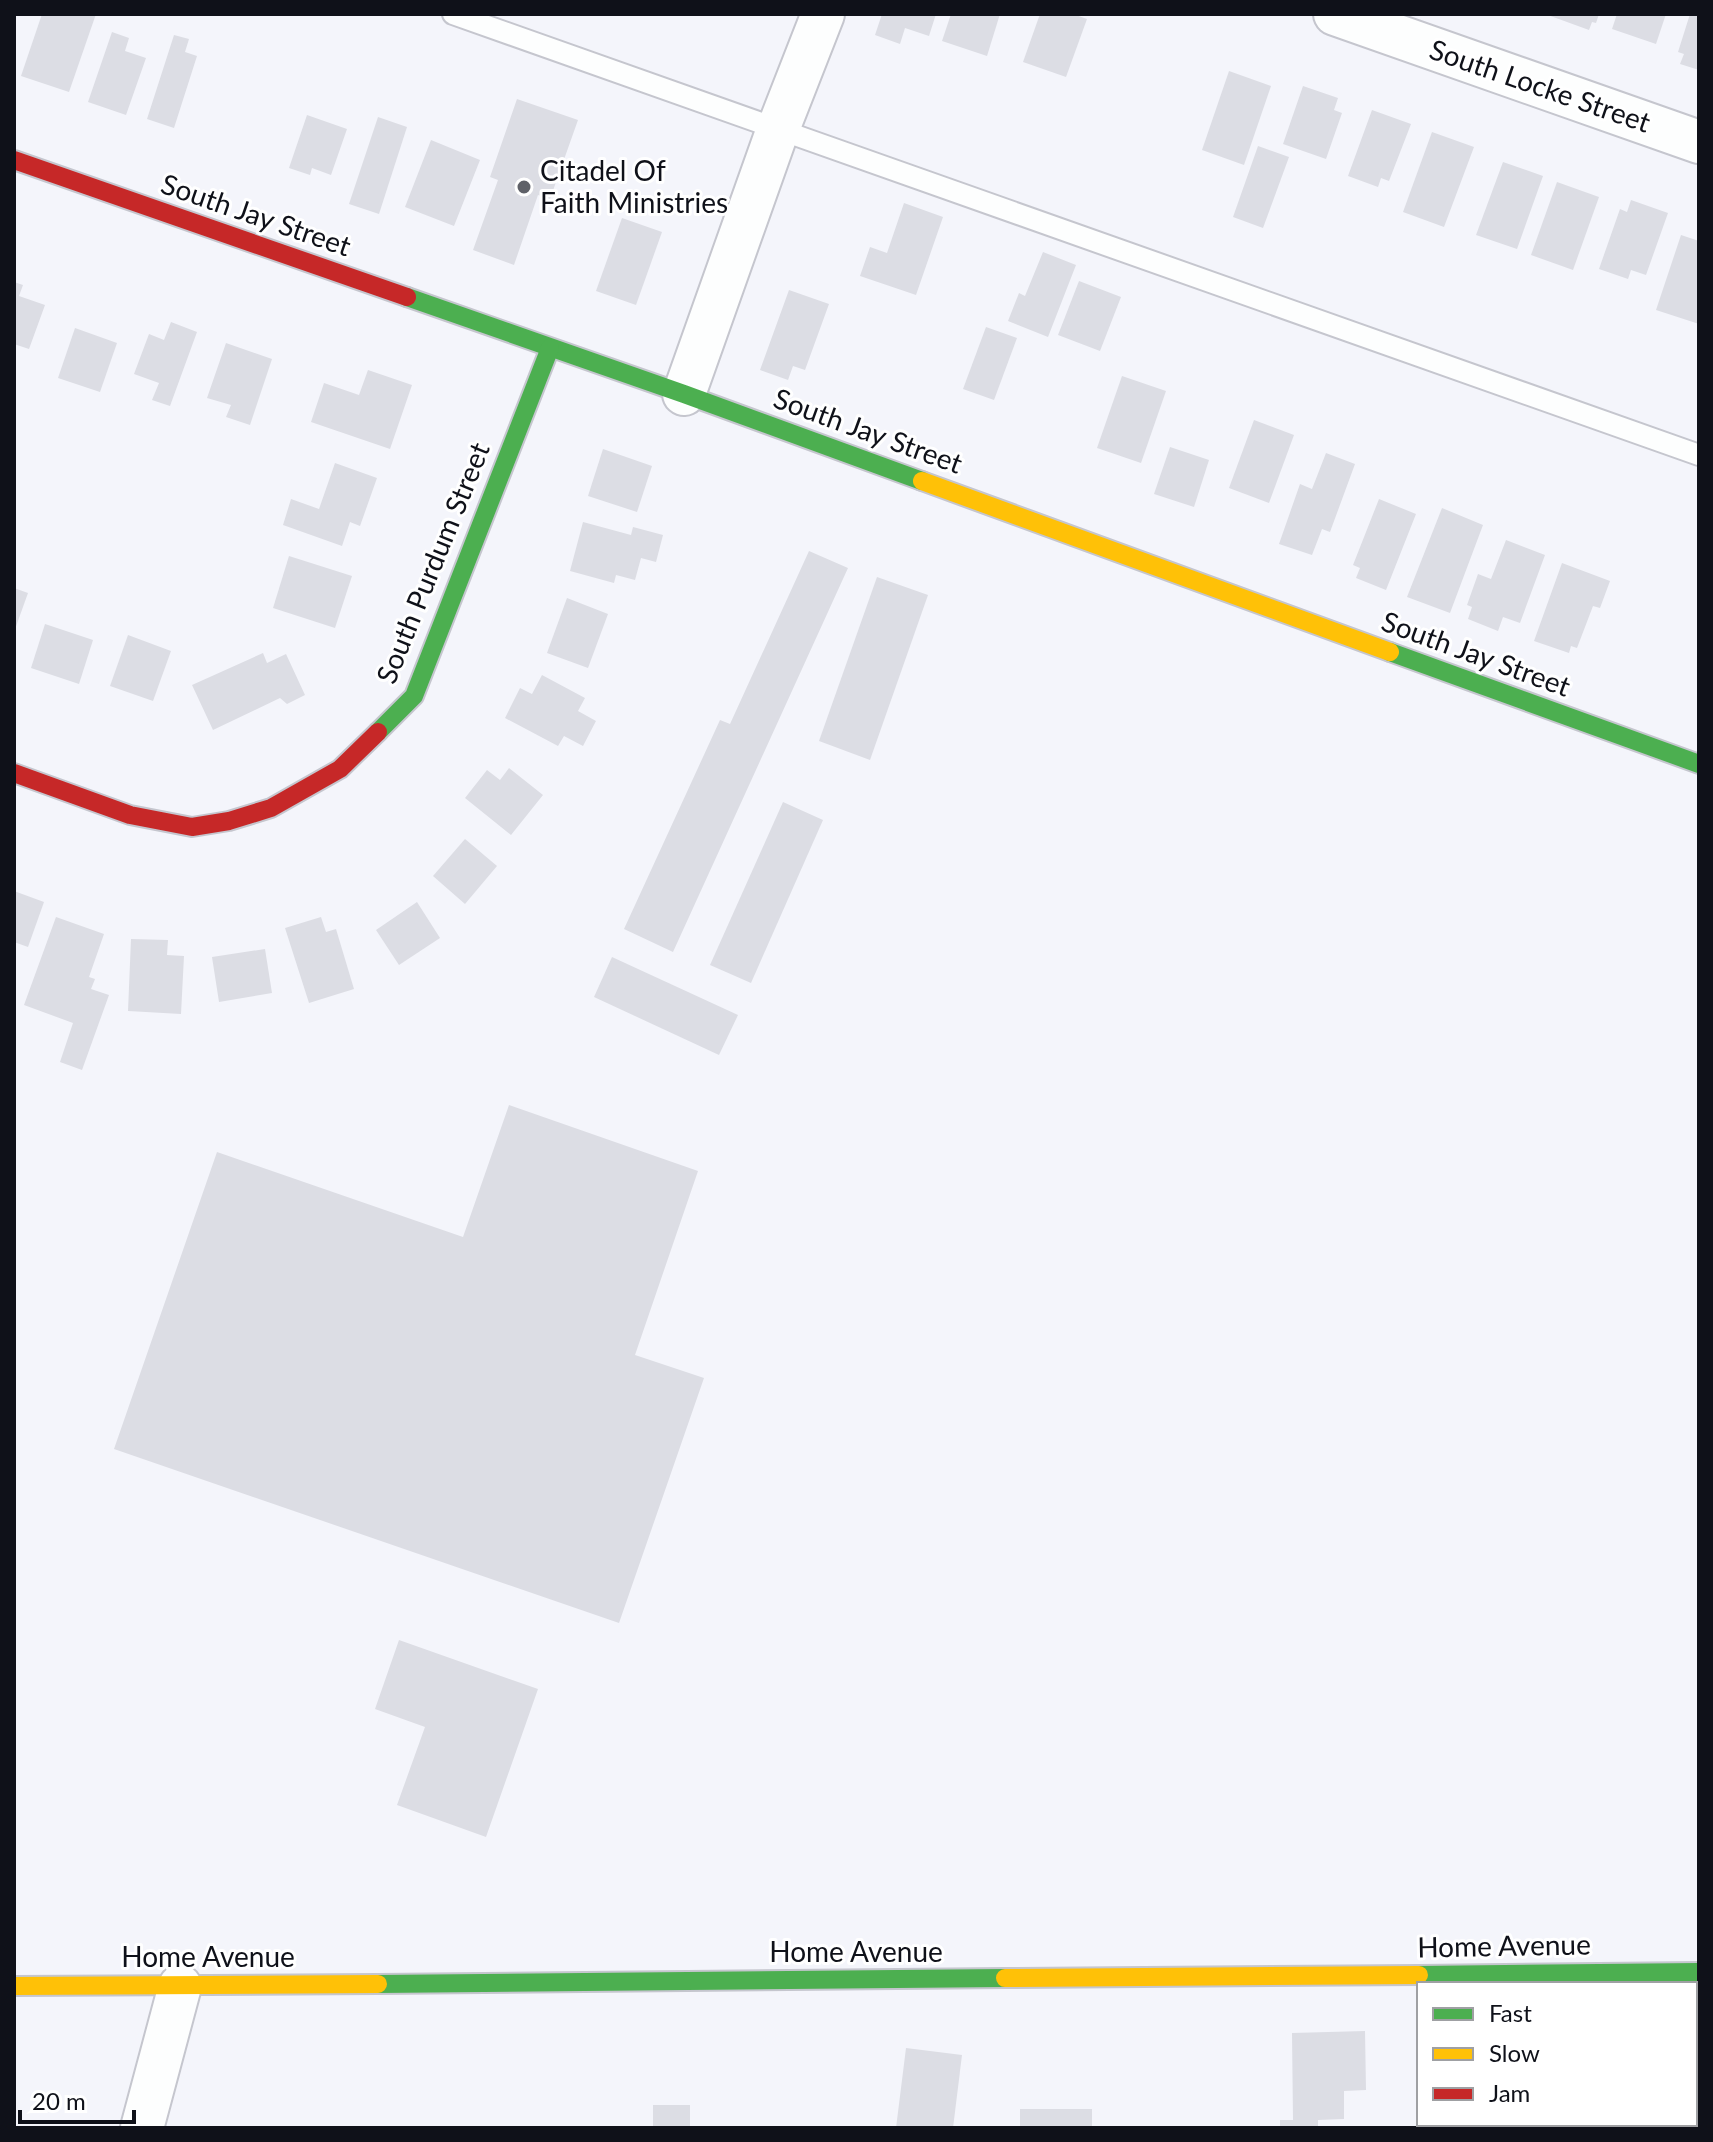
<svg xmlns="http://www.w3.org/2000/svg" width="1713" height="2142" viewBox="0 0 1713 2142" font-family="Lato,sans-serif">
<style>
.building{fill:#dcdde4}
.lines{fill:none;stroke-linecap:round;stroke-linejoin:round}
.lane-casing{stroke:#c5c6ce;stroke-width:24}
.street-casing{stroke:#c5c6ce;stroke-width:46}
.fast-casing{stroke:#c5c6ce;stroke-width:22}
.slow-casing{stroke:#c5c6ce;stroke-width:22}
.jam-casing{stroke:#c5c6ce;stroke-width:22}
.lane{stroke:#fdfefe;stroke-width:20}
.street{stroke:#fdfefe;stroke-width:42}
.fast{stroke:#4caf50;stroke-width:18}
.slow{stroke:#ffc107;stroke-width:18}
.jam{stroke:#c62828;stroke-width:18}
.poi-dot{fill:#5f6168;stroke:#fff;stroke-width:3}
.labels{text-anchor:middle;stroke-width:6;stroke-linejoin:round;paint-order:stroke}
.street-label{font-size:28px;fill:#0f1119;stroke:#fff}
.poi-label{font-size:28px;fill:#0f1119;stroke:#fff;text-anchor:start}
</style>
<rect width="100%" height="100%" fill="#f4f5fb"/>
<g class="building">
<path d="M42 14H96L69 92 21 76Z"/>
<path d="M882 14H936L929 36 905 28 900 44 875 35Z"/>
<path d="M951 14H1000L987 56 942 41Z"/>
<path d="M1040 14H1073L1087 19 1066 77 1023 62Z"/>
<path d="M1545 14H1599L1596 23 1592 22 1589 30Z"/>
<path d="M1617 14H1666L1656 44 1612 29Z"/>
<path d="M1690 14H1699V70L1680 64 1684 54 1678 52Z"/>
<path d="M112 32 129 38 125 51 146 58 126 115 88 102Z"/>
<path d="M174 35 189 39 185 52 197 56 174 128 147 119Z"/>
<path d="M1229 71 1271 86 1244 165 1202 150Z"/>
<path d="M1303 86 1338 98 1334 110 1342 113 1326 159 1283 144Z"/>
<path d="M517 99 578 120 550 199 538 195 514 265 473 250 498 180 490 177Z"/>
<path d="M1372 110 1411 124 1389 181 1381 178 1378 187 1348 176Z"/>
<path d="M307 115 347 129 331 175 312 168 310 175 289 168Z"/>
<path d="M378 117 407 127 379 214 349 204Z"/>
<path d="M1432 132 1474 147 1444 227 1403 212Z"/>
<path d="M431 140 480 160 454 226 405 207Z"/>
<path d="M1258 146 1289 157 1263 228 1233 217Z"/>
<path d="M1503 162 1543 176 1517 249 1476 235Z"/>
<path d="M1557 182 1599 197 1573 270 1531 255Z"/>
<path d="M1631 200 1668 213 1646 275 1631 270 1628 279 1599 269 1620 209 1627 212Z"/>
<path d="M904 203 943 217 916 295 860 276 870 247 887 253Z"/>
<path d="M622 218 662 232 636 305 596 291Z"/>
<path d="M1681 235 1699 241V324L1656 310Z"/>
<path d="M1043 252 1076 265 1048 337 1008 321 1019 293 1025 296Z"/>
<path d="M1079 281 1121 297 1100 351 1058 335Z"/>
<path d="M14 282 23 285 19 296 45 305 29 349 14 344Z"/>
<path d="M789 290 829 304 805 370 793 366 788 380 760 370Z"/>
<path d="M171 322 197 332 170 406 152 400 159 383 134 374 149 334 164 340Z"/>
<path d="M986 327 1017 338 994 400 963 389Z"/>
<path d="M75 328 117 343 100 392 58 378Z"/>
<path d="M226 343 272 359 250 425 226 417 231 405 207 398Z"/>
<path d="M368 370 412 385 390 449 311 422 324 383 359 395Z"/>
<path d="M1122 376 1166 391 1141 463 1097 448Z"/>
<path d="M1254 420 1294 435 1269 503 1229 488Z"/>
<path d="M1170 447 1209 460 1194 507 1154 494Z"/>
<path d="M603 449 652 466 637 512 588 496Z"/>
<path d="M1326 453 1355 464 1330 532 1322 529 1312 555 1279 544 1300 484 1312 489Z"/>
<path d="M335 463 377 478 360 526 350 522 342 546 283 525 291 499 319 509Z"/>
<path d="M1379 499 1416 514 1386 590 1356 578 1360 568 1353 565Z"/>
<path d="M1442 508 1483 525 1450 613 1407 597Z"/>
<path d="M583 522 631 535 633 527 663 535 656 562 641 558 635 580 616 575 614 583 570 571Z"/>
<path d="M1506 540 1545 555 1520 623 1503 617 1498 631 1468 619 1472 607 1467 605 1478 574 1491 579Z"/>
<path d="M809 551 848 568 673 952 624 929 720 720 730 724Z"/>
<path d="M289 556 352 576 335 628 273 608Z"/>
<path d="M1562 563 1610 581 1600 608 1593 606 1577 648 1571 646 1569 653 1534 641Z"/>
<path d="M877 577 928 595 870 760 819 741Z"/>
<path d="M14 588 28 593 14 632Z"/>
<path d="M567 598 608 614 588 668 547 653Z"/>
<path d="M45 624 93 640 79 684 31 668Z"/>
<path d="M128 635 171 651 153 701 110 686Z"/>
<path d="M263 653 267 663 286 654 305 695 287 704 280 698 213 730 192 685Z"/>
<path d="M542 675 585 698 578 711 596 721 583 746 564 736 558 746 505 718 520 688 532 694Z"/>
<path d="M509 768 543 795 511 835 465 798 487 770 500 780Z"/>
<path d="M783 802 823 820 751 983 710 965Z"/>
<path d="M465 839 497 866 465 904 433 876Z"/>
<path d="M14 891 44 902 28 947 14 942Z"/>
<path d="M417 902 440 938 399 965 376 930Z"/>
<path d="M56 917 104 934 89 977 95 979 91 989 109 995 82 1070 60 1062 73 1023 24 1005Z"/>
<path d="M321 917 326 932 336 929 354 989 309 1003 285 928Z"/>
<path d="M131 939 168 940 167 955 184 956 181 1014 128 1011Z"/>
<path d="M265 949 272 993 219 1002 212 957Z"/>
<path d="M612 957 738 1015 719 1055 594 997Z"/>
<path d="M509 1105 698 1171 635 1355 704 1378 619 1623 114 1449 217 1152 463 1237Z"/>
<path d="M399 1640 538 1689 486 1837 397 1805 425 1727 375 1709Z"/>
<path d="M1365 2031 1366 2090 1344 2091V2119L1318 2120V2128H1280V2120H1293L1292 2033Z"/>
<path d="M906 2048 962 2055 953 2128H896Z"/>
<rect x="1695" y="2049" width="4" height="67"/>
<rect x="653" y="2105" width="37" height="23"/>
<rect x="1020" y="2109" width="72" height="19"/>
</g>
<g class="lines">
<defs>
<path id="lane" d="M453 14 1699 455"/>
<g id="street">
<path d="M1335 14 1699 142"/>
<path d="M684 394 778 129 823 14"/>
<path d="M142 2128 180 1986"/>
<path d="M1569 2128 1570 2124"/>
</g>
<g id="fast">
<path d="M407 297 684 394 922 481"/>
<path d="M1390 652 1699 764"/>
<path d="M378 732 414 696 550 348"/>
<path d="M1419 1975 1699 1972"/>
<path d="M378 1984 1005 1978"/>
</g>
<g id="slow">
<path d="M922 481 1390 652"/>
<path d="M1005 1978 1419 1975"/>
<path d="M14 1986 378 1984"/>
</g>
<g id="jam">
<path d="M14 160 407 297"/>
<path d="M14 773 130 815 192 827 229 821 271 808 340 769 378 732"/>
</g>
</defs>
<use href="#lane" class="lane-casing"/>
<use href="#street" class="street-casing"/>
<use href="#fast" class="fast-casing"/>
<use href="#slow" class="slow-casing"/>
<use href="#jam" class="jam-casing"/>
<use href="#lane" class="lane"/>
<use href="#street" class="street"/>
<use href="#fast" class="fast"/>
<use href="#slow" class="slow"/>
<use href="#jam" class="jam"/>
</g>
<circle class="poi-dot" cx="524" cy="187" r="8"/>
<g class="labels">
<g class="street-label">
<text transform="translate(1540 86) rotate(19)" y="10">South Locke Street</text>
<text transform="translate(256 215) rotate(19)" y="10">South Jay Street</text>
<text transform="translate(868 431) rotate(20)" y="10">South Jay Street</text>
<text transform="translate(433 563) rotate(-68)" y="10">South Purdum Street</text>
<text transform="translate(1476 654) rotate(20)" y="10">South Jay Street</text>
<text transform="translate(1504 1946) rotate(-1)" y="10">Home Avenue</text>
<text x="856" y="1962">Home Avenue</text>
<text x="208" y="1967">Home Avenue</text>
</g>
<g class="poi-label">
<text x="540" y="181">Citadel Of<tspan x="540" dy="32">Faith Ministries</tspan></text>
</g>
</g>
<rect width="1713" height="2142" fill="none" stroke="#0f1119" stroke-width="32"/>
<rect x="1417" y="1982" width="280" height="144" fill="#ffffff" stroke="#9fa0a3" stroke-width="2"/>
<rect x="1433" y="2008" width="40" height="12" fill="#4caf50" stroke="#9fa0a3" stroke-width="2"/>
<text x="1489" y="2022" font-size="24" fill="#0f1119">Fast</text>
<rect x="1433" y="2048" width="40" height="12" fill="#ffc107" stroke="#9fa0a3" stroke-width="2"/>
<text x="1489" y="2062" font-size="24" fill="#0f1119">Slow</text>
<rect x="1433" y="2088" width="40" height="12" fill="#c62828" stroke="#9fa0a3" stroke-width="2"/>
<text x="1489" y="2102" font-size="24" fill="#0f1119">Jam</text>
<path d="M20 2110v12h114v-12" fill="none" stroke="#0f1119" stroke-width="4"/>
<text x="32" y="2110" font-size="24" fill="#0f1119" stroke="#ffffff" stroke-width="6" paint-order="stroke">20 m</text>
</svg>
